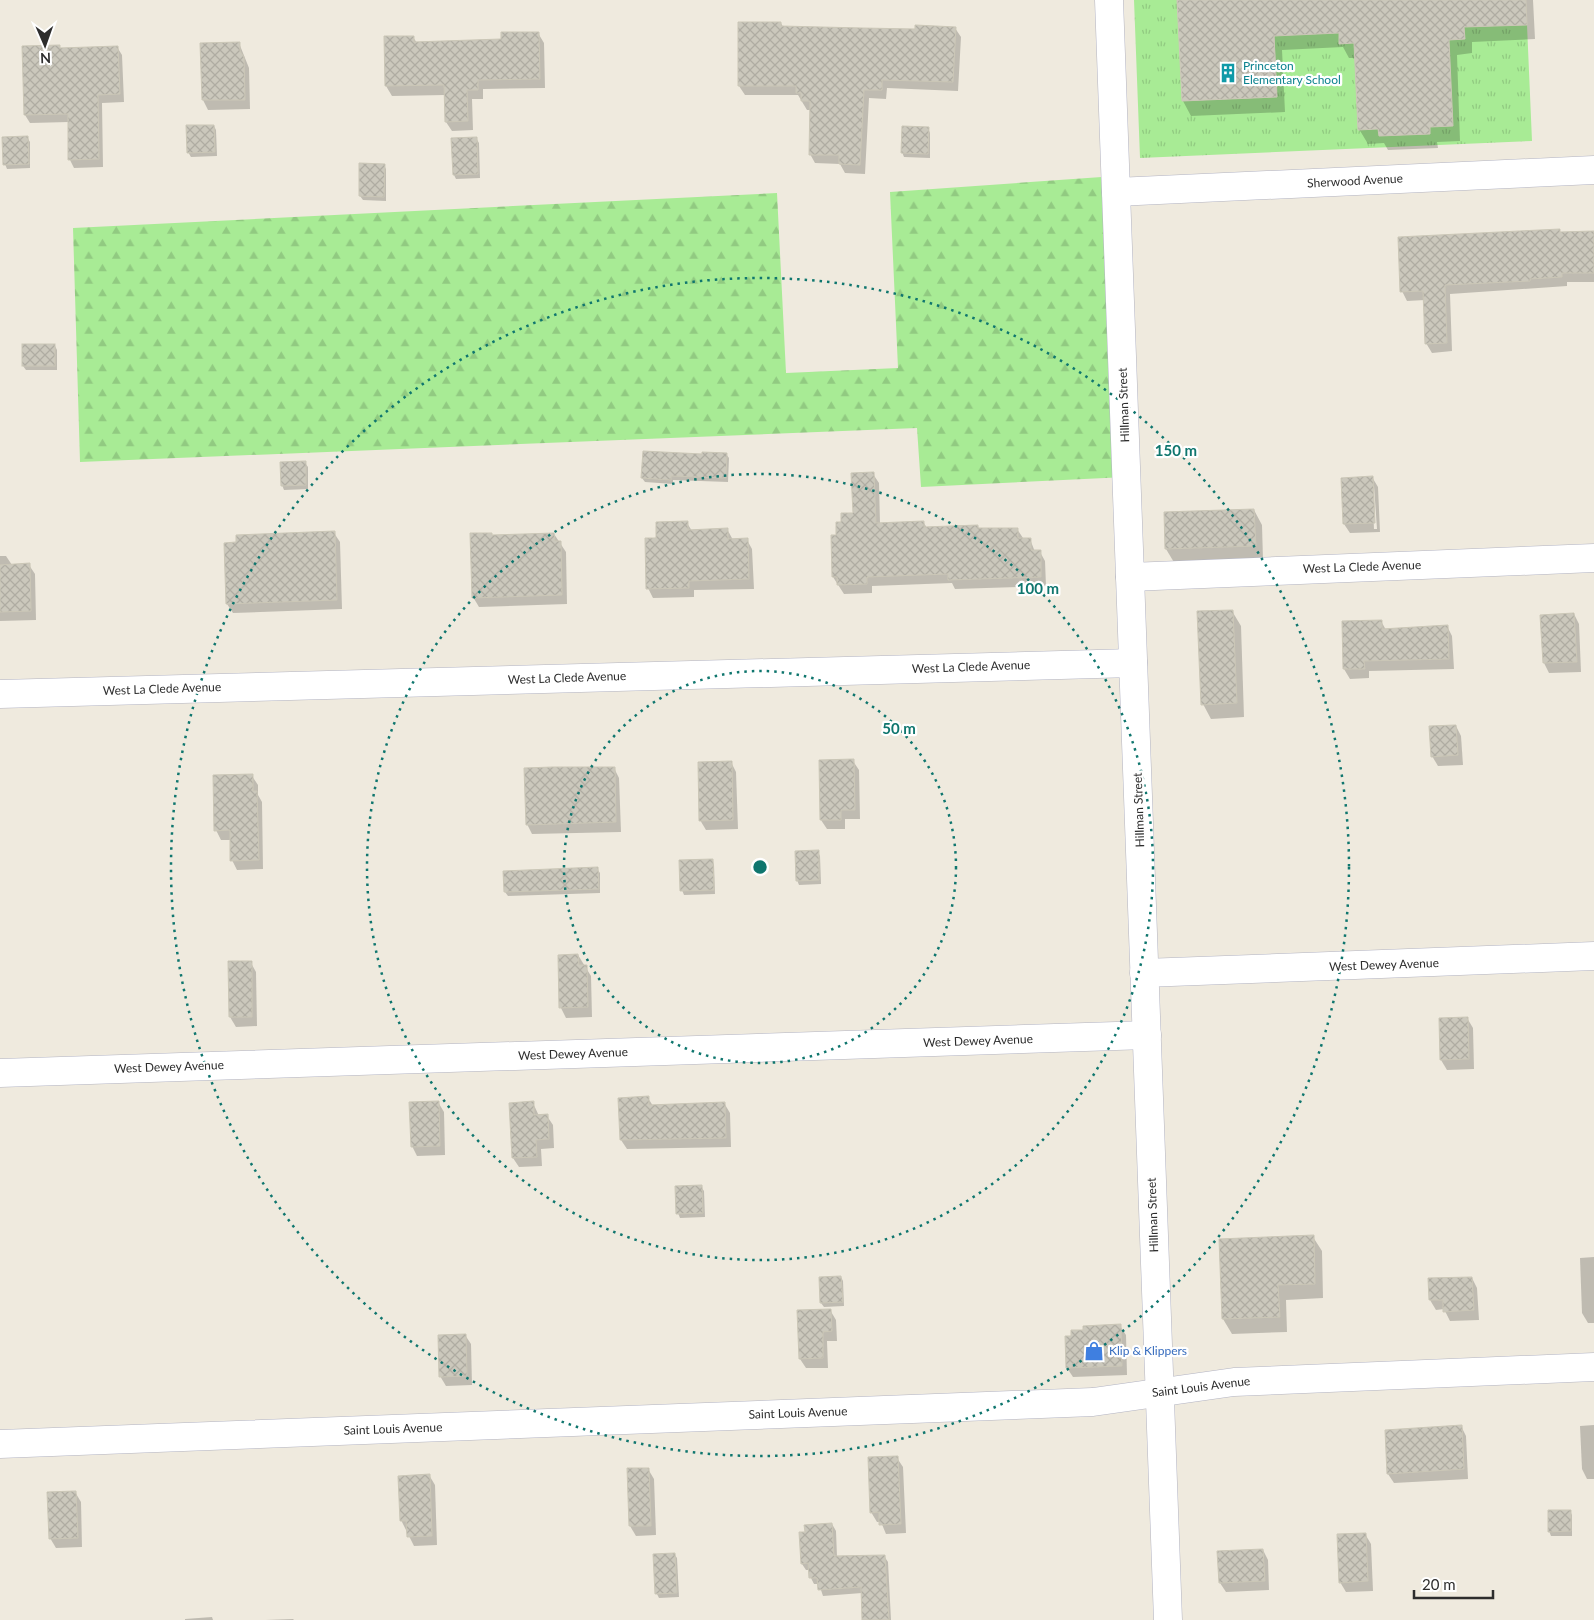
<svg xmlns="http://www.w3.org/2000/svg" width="1594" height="1620" viewBox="0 0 1594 1620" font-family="Lato,sans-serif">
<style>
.grass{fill:url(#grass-tufts)}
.forest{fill:url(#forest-firs)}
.shadow{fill:#0003;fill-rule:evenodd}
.building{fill:url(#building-cross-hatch);stroke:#cbc7b7}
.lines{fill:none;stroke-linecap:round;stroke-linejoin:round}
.minor-casing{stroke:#b2b3c2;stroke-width:29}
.minor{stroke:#fff;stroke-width:28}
.ring{fill:none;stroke:#0f766e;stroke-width:2.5;stroke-dasharray:2.5 5}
.labels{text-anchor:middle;stroke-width:4.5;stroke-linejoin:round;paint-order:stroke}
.culture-label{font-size:12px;fill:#0d838f;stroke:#fff;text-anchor:start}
.street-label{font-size:12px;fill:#2d2d2d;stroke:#fff}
.shop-label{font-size:12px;fill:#366cbe;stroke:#fff;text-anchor:start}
.centre{fill:#0f766e;stroke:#fff;stroke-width:2.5}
.ring-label{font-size:15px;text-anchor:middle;font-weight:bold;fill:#0f766e;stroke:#fff;stroke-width:4.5;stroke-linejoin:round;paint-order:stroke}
</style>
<defs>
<pattern id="grass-tufts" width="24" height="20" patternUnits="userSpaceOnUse" patternTransform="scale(1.25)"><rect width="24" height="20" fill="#a8eb95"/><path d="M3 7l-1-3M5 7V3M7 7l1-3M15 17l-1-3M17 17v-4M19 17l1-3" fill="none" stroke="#91ca81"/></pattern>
<pattern id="forest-firs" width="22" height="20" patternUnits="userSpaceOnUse" patternTransform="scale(1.25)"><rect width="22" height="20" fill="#a8eb95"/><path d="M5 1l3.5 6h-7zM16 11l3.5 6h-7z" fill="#91ca81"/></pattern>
<pattern id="building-cross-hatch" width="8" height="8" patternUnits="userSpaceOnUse" patternTransform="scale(1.25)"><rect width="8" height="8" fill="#cbc8bc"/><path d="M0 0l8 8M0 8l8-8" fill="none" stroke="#afaca2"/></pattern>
</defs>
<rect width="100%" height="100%" fill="#efeade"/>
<path class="grass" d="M1134 0H1177L1182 101 1277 97 1274 26 1339 33V43H1354L1358 129H1378L1379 136 1429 134 1430 127 1452 126 1449 40 1465 39 1464 27 1527 25 1532 141 1140 158Z"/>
<path class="forest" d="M1116 176 1126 477 921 487 917 428 80 462 73 228 777 193 786 373 898 368 890 192Z"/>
<g class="shadow">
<path d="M1178 0H1533L1535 39 1472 42V53L1457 55 1460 141 1437 142 1438 148 1388 150 1384 143 1368 144 1359 129 1356 58H1349L1343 47 1282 50 1285 112 1191 116 1183 101Z"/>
<path d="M781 23 783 27 916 30 955 28 961 37 958 91 887 88 886 99 869 98 865 174 845 173 840 164 815 163 810 154 811 110H807L798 95H745L739 86Z"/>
<path d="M538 33 544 43 545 88 483 89V99H472L473 130 452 131 446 122 445 95 392 96 386 86 385 38 413 37 417 43 502 40Z"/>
<path d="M239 43 249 68 250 109 208 110 203 100 202 44Z"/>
<path d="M117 47 122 55 124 102 102 103 103 167 74 168 70 160 69 122 30 123 25 115 61 49Z"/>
<path d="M214 126 216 130 217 156 191 157 188 152Z"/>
<path d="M928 128 930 133V158L904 157 902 152Z"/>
<path d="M27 137 30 142V168L7 169 5 164Z"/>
<path d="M476 138 479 143 480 178 456 179 454 175Z"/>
<path d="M361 165H384L386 169V201L363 200 360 196Z"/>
<path d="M1559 230 1561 233 1594 232V282H1567V286L1450 294 1452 351 1432 353 1426 343 1425 300 1407 301 1402 291Z"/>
<path d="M55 346 57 350V370H26L23 366Z"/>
<path d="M726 454 729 458 728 482 673 480V484L645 482 642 478 703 455Z"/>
<path d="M305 463 308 467V489L284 490 282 485Z"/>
<path d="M873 474 879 483 880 524 924 523 927 528 978 526 979 529H1017L1023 538 1030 539 1035 552H1040L1045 561 1046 586 955 589 952 583 872 586V593L844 594 833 577 837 536 843 523 854 515Z"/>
<path d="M1372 477 1378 487 1380 532 1350 533 1344 524ZM1372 486H1374L1377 529H1374Z"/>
<path d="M1254 510 1262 525 1263 560 1175 564 1166 549Z"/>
<path d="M687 523 692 531 727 529 733 540H747L752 549 754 589 694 590V597L653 598 648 588 657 539Z"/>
<path d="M334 533 340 542 342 609 233 613 227 604Z"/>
<path d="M554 534 566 552 567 604 479 607 473 597 493 536Z"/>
<path d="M0 556H6L12 565H29L35 574 36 620 0 621Z"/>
<path d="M1232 611 1241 626 1244 717 1211 719 1203 704Z"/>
<path d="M1574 614 1579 624 1581 672 1549 673 1544 663 1542 616Z"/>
<path d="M1381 621 1386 630 1447 626 1452 636 1454 669 1369 671V678L1350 679 1344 669 1343 622Z"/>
<path d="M1456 726 1461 736 1463 765 1438 766 1432 756Z"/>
<path d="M853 761 859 770 860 819H845V829H827L821 820Z"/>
<path d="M731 762 736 772 738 829 706 830 700 820Z"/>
<path d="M614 768 619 778 621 832 532 834 527 824Z"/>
<path d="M252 776 258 785V795L262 802 263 869 237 870 232 860 231 840H221L216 830Z"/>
<path d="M818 852 820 856 821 884 799 885 797 880Z"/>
<path d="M712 860 714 865 715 894 684 895 682 890Z"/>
<path d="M597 869 600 873V893L508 896 505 892Z"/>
<path d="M578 955 591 976 592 1017 566 1018 561 1008 559 956Z"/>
<path d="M251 963 256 972 257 1026 236 1027 230 1017Z"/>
<path d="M1467 1018 1473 1028 1474 1069 1447 1070 1441 1060 1440 1019Z"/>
<path d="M648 1098 653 1106 724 1103 730 1113 731 1147 627 1149 621 1140Z"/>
<path d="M438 1102 444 1112 445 1155 417 1156 412 1146Z"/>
<path d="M533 1103 539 1116H547L553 1125 554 1148 541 1149 542 1166 519 1167 513 1158Z"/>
<path d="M701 1187 704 1191 705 1217 680 1218 678 1213Z"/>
<path d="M1313 1237 1322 1251 1323 1298 1286 1300 1287 1332 1232 1334 1223 1319 1220 1240Z"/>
<path d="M1594 1257V1323H1588L1582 1313 1580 1258Z"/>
<path d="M841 1277 843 1281 844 1306 824 1307 821 1303Z"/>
<path d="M1472 1278 1477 1288 1479 1320 1450 1321 1444 1309 1436 1310 1430 1300Z"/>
<path d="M830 1310 836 1320 837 1341H827L828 1368H806L800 1359Z"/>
<path d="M1120 1326 1126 1335 1127 1375 1073 1377 1067 1368Z"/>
<path d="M465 1335 471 1344 472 1385 446 1386 440 1376Z"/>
<path d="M1594 1425V1479H1587L1582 1469 1580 1426Z"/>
<path d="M1461 1426 1466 1436 1468 1479 1394 1483 1388 1474Z"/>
<path d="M897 1458 903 1467 906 1533 886 1534 881 1522H877L871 1512Z"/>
<path d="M648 1469 654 1479 656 1535 636 1536 630 1526 628 1470Z"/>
<path d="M429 1475 435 1485 437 1545 414 1546 401 1520Z"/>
<path d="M75 1492 81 1502 82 1547 56 1548 50 1538Z"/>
<path d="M1570 1511 1572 1515V1536H1551L1549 1531Z"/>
<path d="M832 1524 836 1531 837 1557 884 1556 888 1562 891 1620H863L862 1593 823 1596 819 1584H814L811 1578 810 1570H806L802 1564Z"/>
<path d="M1365 1534 1371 1544 1373 1591 1346 1592 1340 1582Z"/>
<path d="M1263 1550 1268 1560 1269 1590 1226 1592 1220 1583Z"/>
<path d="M674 1554 677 1558 679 1597 659 1598 657 1594 655 1555Z"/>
<path d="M212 1617 213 1620H185V1619Z"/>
<path d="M293 1619 294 1620H265Z"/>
</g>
<g class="building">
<path d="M1177 0H1526L1527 25 1464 27 1465 39 1449 40 1453 126 1430 127V134L1379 136 1378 129 1358 130 1354 43 1339 44V33L1274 36 1277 97 1182 101Z"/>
<path d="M738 22H781V26L862 28 915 29V25L956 27 953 82 882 80V90H864L860 165 839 164V155H809L810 101H801V93H796V86H738Z"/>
<path d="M501 32H539L540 79 478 80V90H467L468 121 445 122 444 85 385 86 384 36H414V42L501 39Z"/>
<path d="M240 42V51L244 57 245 100H202L200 43Z"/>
<path d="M60 45V48L118 46 120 94 98 95 99 159 68 160V114L24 115 22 46Z"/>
<path d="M186 125H214L215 152 187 153Z"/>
<path d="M902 126 929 127 928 154 901 153Z"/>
<path d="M28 136 29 164 3 165 2 137Z"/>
<path d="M477 137 478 174 453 175 451 138Z"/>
<path d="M359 163 385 164 384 197 359 196Z"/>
<path d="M1560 229V232L1594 231V273H1562V277L1530 279V281L1445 285 1447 343 1425 344 1423 291 1400 292 1398 237Z"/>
<rect x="22" y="344" width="33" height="22"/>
<path d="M643 451 702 454V452L727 453 726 478 671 476V480L641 478Z"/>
<path d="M306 461V485L281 486 280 462Z"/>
<path d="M874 472 876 523 924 521V527L978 525V528H1018V538H1031V550H1041V577L948 580V574L867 577V584L837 585V577H832L831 535H836V522H841V513H853L851 473Z"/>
<path d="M1373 476 1375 523 1343 524 1341 478Z"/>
<path d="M1254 509 1256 546 1165 549 1164 512Z"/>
<path d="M688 521V530L728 528V539L748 538 749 579 689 581V588L646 589 645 538H656V522Z"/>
<path d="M335 531 337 600 226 604 224 543 236 542V535Z"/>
<path d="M470 533H492V535L554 533 555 541H561L562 595 472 598Z"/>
<path d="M30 563 31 611 0 612V565Z"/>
<path d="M1233 610 1237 703 1201 705 1197 611Z"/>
<path d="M1574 613 1577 662 1543 663 1540 615Z"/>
<path d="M1382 620V629L1448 625 1449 659 1364 661 1365 669H1343L1342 621Z"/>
<path d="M1456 725 1458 755 1431 757 1429 726Z"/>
<path d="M854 759 855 810H841V820H820L819 760Z"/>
<path d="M732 761 733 820 699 821 698 762Z"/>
<path d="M553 767H615L616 822 526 825 524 768Z"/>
<path d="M253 774V791H257L259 860 230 861V830L214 831 213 775Z"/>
<path d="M819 850V880L796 881 795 851Z"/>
<path d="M713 859 714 890 680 891 679 860Z"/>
<path d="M598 867 599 889 504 892 503 871Z"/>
<path d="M578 954 579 965H587L588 1007 559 1008 558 955Z"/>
<path d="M228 961H252V1017H229Z"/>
<path d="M1468 1017 1469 1059 1440 1060 1439 1018Z"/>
<path d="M649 1096V1105L725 1102 726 1138 620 1140 618 1098Z"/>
<path d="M439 1101 440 1146 411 1147 409 1102Z"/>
<path d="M534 1101V1115L548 1114 549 1139 536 1140 537 1157 512 1158 509 1103Z"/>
<path d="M702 1185 703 1213 676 1214 675 1186Z"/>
<path d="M1314 1235 1315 1284 1278 1285 1280 1317 1222 1319 1219 1239Z"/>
<path d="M841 1276 843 1302 820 1303 819 1277Z"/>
<path d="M1472 1277 1474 1310 1443 1312V1300H1429L1428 1278Z"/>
<path d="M831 1309 832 1331 823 1332V1358L799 1359 797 1310Z"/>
<path d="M1121 1324 1122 1366 1066 1368 1065 1336H1071V1330H1083V1326Z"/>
<path d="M466 1334 467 1376 439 1377 438 1335Z"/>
<path d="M1462 1425 1464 1469 1387 1474 1385 1430Z"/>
<path d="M898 1456 901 1524 879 1525V1512L870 1513 868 1457Z"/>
<path d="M627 1468H649L651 1526H629Z"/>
<path d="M430 1474 432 1536 407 1537 406 1521H400L398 1476Z"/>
<path d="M76 1491 78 1538 49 1539 47 1492Z"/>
<path d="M1548 1510H1571V1531L1548 1532Z"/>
<path d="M832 1523 834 1556 885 1555 889 1620H862L861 1587 818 1590 817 1578H809L808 1563 801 1564 799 1532H805L804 1525Z"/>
<path d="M1366 1533 1368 1581 1339 1583 1337 1534Z"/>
<path d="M1263 1549 1265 1581 1219 1583 1217 1551Z"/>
<path d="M675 1553 677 1593 655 1594 653 1554Z"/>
</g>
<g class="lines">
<defs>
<g id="minor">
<path d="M1109 0 1168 1620"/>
<path d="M1116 192 1594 170"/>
<path d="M1130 577 1594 558"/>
<path d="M0 694 1133 663"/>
<path d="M1144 973 1594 956"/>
<path d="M0 1073 1147 1035"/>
<path d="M0 1444 1093 1402 1234 1382 1594 1367"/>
</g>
</defs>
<use href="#minor" class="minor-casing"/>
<use href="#minor" class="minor"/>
</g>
<g class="ring">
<circle cx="760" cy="867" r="196"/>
<circle cx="760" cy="867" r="393"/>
<circle cx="760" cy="867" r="589"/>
</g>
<defs>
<symbol id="building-bare" viewBox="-9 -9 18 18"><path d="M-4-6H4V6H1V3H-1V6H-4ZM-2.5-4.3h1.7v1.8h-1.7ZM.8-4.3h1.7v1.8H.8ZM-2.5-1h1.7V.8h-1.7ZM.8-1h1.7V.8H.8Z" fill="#0f9aa8" stroke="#fff" stroke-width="2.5" paint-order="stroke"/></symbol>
<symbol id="shop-bare" viewBox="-9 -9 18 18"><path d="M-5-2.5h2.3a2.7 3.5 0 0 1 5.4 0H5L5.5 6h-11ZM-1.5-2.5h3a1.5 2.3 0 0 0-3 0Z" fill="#3f7fe0" stroke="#fff" stroke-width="2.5" paint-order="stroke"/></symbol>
</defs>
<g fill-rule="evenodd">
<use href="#building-bare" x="1214" y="59" width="28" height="28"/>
<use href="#shop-bare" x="1080" y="1337" width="28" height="28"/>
</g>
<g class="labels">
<g class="culture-label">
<text x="1243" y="70">Princeton<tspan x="1243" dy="14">Elementary School</tspan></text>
</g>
<g class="street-label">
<text transform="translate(1355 181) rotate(-3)" y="4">Sherwood Avenue</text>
<text transform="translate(1124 405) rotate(-92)" y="4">Hillman Street</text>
<text transform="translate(1362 567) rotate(-2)" y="4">West La Clede Avenue</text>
<text transform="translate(971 667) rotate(-2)" y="4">West La Clede Avenue</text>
<text transform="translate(567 678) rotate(-2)" y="4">West La Clede Avenue</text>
<text transform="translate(162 689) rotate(-2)" y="4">West La Clede Avenue</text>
<text transform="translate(1139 810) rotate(-92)" y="4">Hillman Street</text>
<text transform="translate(1384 965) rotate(-2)" y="4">West Dewey Avenue</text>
<text transform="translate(978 1041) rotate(-2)" y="4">West Dewey Avenue</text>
<text transform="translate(573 1054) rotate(-2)" y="4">West Dewey Avenue</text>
<text transform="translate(169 1067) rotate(-2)" y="4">West Dewey Avenue</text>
<text transform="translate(1153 1215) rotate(-92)" y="4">Hillman Street</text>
<text transform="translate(1201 1387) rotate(-7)" y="4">Saint Louis Avenue</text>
<text transform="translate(798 1413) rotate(-2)" y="4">Saint Louis Avenue</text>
<text transform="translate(393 1429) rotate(-2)" y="4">Saint Louis Avenue</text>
</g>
<g class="shop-label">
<text x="1109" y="1355">Klip &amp; Klippers</text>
</g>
</g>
<circle cx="760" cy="867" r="8" class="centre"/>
<g class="ring-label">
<text x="1176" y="456">150 m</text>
<text x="1038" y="594">100 m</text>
<text x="899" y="734">50 m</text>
</g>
<g transform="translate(45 45) rotate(178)" stroke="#ffffff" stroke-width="4" paint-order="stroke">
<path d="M0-4L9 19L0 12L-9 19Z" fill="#2d2d2d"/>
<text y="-8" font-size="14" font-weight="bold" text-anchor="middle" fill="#2d2d2d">N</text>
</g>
<path d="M1414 1590v8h79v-8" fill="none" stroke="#2d2d2d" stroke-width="2.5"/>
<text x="1422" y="1590" font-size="15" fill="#2d2d2d" stroke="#ffffff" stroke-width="4" paint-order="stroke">20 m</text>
</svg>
